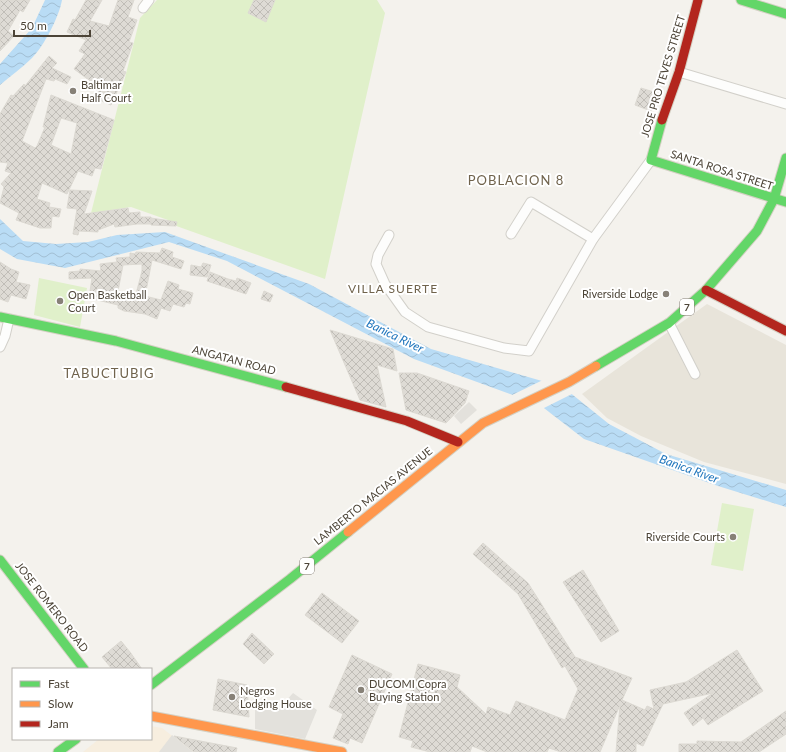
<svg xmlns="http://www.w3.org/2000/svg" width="786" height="752" viewBox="0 0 786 752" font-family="Lato,sans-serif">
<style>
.residential{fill:#e8e4da}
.commercial{fill:#f7eedf}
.grass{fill:#e0f0ca}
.parking{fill:#e3e1dc}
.water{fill:url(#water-waves)}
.pier{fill:#f4f2ed}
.building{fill:url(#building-cross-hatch);stroke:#dcd9d2;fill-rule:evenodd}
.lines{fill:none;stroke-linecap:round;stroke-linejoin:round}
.street-casing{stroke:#d2d0ca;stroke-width:11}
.fast-casing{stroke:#d4d0c3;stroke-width:11}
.slow-casing{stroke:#d4d0c3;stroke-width:11}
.jam-casing{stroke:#d4d0c3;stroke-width:11}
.street{stroke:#fdfdfc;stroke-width:9}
.fast{stroke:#63d668;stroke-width:9}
.slow{stroke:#ff974d;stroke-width:9}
.jam{stroke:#b3261e;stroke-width:9}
.poi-dot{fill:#878177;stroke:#fff;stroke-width:1.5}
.labels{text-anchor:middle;stroke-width:4;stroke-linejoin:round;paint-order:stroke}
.shield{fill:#fff;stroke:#827c73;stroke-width:1}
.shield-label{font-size:10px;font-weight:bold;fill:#4c4437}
.street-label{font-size:11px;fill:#4c4437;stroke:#fff}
.poi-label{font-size:11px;fill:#4c4437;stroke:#fff;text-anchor:start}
.neighbourhood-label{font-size:12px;letter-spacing:1px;fill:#70634c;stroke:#fff}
.water-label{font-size:12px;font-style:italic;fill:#2076bd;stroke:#fff}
.quarter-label{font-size:13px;letter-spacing:1px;fill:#70634c;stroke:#fff}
</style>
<defs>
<pattern id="water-waves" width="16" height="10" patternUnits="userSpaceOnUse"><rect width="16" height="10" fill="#b9dcf5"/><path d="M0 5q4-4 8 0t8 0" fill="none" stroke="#a1bed3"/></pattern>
<pattern id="building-cross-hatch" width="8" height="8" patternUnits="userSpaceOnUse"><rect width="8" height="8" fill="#dedbd5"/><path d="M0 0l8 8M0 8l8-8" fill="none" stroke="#c0bdb7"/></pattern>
</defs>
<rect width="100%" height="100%" fill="#f4f2ed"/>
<path class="residential" d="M707 304 786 345V484L704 462 641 436 607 418 582 394Z"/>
<path class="commercial" d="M151 726 162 728 193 752H83L99 739H151Z"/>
<g class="grass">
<path d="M157 0H377L385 13 325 279 168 223V220L131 207 91 213 140 18Z"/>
<path d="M39 278 87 288 80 327 34 315Z"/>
<path d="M722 503 754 509 743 571 711 565Z"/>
</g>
<g class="parking">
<path d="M469 402 477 410 461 424 454 416Z"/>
<path d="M293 693 317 710 305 739 255 729V698L278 710Z"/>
<path d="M172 735 193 752H159Z"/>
</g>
<g class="water">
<path d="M45 0H62C59 17 44 46 32 58 22 68 10 76 0 85V64L32 28Z"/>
<path d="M0 219 23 241 56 244 88 242 117 235 165 232 309 284 431 349 563 387 609 424 666 454 786 490V507L718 486 584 439 540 405 414 359 227 261 169 242 65 268 17 259 0 249Z"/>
</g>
<path class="pier" d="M545 379 564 385 574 393 542 409 510 396Z"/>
<g class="building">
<path d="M0 0H30L23 12 20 10 8 31 14 36 0 51Z"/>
<path d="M86 0H102L90 21 109 26 118 0H134L128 17 137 20 129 42 133 43 123 71 126 72 111 105 95 98 98 92 90 88 93 83 74 69 85 54 79 51 86 40 67 32 73 19 75 20Z"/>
<path d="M254 0H275L266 22 248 13Z"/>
<path d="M49 56 57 63 52 68 71 77 67 84 55 79 54 81 46 79 22 141 35 148 37 146 45 127H43L51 95 114 120 101 169 95 168 92 176 78 171 67 194 42 183 37 199 50 203 49 207 61 209 59 217 52 216 51 228H40L16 220 19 213 0 203 4 187 1 184 11 173 5 171 8 163 0 162V114L11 95 13 96 24 84 25 86ZM61 118 77 123 71 154 51 145Z"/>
<path d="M641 88 657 93 651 111 635 105Z"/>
<path d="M70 190 92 191 84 214 128 208 129 213 140 212V217H151V224H137L115 227 114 224 98 230V232L79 231 78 235 73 234 77 209 67 208Z"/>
<path d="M151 218 177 222 176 226 151 225Z"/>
<path d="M162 248 173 252 172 257 184 261 181 269 152 260 145 296 161 300 168 281 179 285 178 289 193 293 190 304 186 303 184 307 173 304 170 311 161 308 157 319 145 314 124 311 118 308V305L89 298 92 278 69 279V272L80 271V269L101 271 100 264 117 262 116 258 130 257V253L135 254 136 252 160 253ZM142 264V271L136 294 118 291 123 265Z"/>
<path d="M0 262 11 269 19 272 16 282 30 285 26 299 11 295 8 302 0 299Z"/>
<path d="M203 263 211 265 207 277 190 275 191 265 201 267Z"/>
<path d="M210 272 228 279 236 281 237 278 251 283 246 294 207 281Z"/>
<path d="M264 291 273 295 270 302 261 299Z"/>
<path d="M330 330 393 349 397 371 377 365 386 407 360 400Z"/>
<path d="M399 373H417L469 391 465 403 446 423 406 410Z"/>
<path d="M483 543 528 583 575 657 632 678 622 700 645 710 647 706 654 709 650 690 686 682 737 650 763 691 708 725 703 718 693 726 684 713 713 693 663 704 643 746 636 743V752H616L620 705 600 752H561L549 748 547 752H487L472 746 470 752H430L411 747 413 741 399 737 418 664 460 675 457 687 486 714 488 707 510 715 516 701 565 720 578 689 565 666 562 668 518 594 473 554Z"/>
<path d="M583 570 619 631 601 642 563 582Z"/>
<path d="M322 593 359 621 342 643 305 615Z"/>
<path d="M252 633 274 654 264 664 243 644Z"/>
<path d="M121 641 130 652 142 669H112L102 657Z"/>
<path d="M352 655 392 674 362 743 350 738 348 744 333 738 343 714 329 707Z"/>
<path d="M218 679 247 685 249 717 213 710Z"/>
<path d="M786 711V734L759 752H679V744H697V741L741 742Z"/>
<path d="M174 736 237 748 236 752H194Z"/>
</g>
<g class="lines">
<defs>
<g id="street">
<path d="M143 8 149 0"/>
<path d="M679 72 786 104"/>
<path d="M511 234 531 202 593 239"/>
<path d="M389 235 378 255 376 264 385 284 405 312 428 327 504 348 529 351 593 239 651 160"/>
<path d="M669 323 695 374"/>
<path d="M0 347 5 336 9 319"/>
</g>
<g id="fast">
<path d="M741 0 786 14"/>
<path d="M662 120 651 160 786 202"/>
<path d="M0 317 116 341 286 387"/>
<path d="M596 366 669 323 706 290 757 231 774 199 786 158"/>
<path d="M0 560 84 669"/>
<path d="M151 685 290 579 348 532"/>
<path d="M58 752 76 739"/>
</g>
<g id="slow">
<path d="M348 532 483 423 569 382 596 366"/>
<path d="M151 716 342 752"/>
</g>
<g id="jam">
<path d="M662 120 679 72 698 0"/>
<path d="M706 290 786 331"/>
<path d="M286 387 407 421 458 442"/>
</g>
</defs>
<use href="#street" class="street-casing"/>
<use href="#fast" class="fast-casing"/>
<use href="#slow" class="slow-casing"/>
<use href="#jam" class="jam-casing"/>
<use href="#street" class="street"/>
<use href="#fast" class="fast"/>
<use href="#slow" class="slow"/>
<use href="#jam" class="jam"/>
</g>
<g class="poi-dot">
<circle cx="73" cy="91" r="4"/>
<circle cx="666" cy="294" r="4"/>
<circle cx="60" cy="301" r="4"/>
<circle cx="733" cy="537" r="4"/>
<circle cx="361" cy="690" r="4"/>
<circle cx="232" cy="697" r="4"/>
</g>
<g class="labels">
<g class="shield">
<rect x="680" y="299" width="14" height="16" rx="3"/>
<rect x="300" y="558" width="14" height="16" rx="3"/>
</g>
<g class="shield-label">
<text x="687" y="311">7</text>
<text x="307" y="570">7</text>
</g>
<g class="street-label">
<text transform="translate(663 76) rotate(-73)" y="4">JOSE PRO TEVES STREET</text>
<text transform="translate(722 170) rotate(18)" y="4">SANTA ROSA STREET</text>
<text transform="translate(234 360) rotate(15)" y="4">ANGATAN ROAD</text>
<text transform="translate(373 496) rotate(-39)" y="4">LAMBERTO MACIAS AVENUE</text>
<text transform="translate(52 607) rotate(52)" y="4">JOSE ROMERO ROAD</text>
</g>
<g class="poi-label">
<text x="81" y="89">Baltimar<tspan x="81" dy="13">Half Court</tspan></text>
<text x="658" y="298" text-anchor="end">Riverside Lodge</text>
<text x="68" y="299">Open Basketball<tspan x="68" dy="13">Court</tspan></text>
<text x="725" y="541" text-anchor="end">Riverside Courts</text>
<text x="369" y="688">DUCOMI Copra<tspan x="369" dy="13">Buying Station</tspan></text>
<text x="240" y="695">Negros<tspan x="240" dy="13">Lodging House</tspan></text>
</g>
<g class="neighbourhood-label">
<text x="393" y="293">VILLA SUERTE</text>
</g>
<g class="water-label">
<text transform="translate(395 336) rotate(26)" y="4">Banica River</text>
<text transform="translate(689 469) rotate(20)" y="4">Banica River</text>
</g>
<g class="quarter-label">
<text x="516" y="185">POBLACION 8</text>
<text x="109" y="378">TABUCTUBIG</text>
</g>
</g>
<rect x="12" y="668" width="140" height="72" fill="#ffffff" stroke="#b7b4af"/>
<rect x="20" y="681" width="20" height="6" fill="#63d668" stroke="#b7b4af"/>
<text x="48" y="688" font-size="12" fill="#4c4437">Fast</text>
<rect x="20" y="701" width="20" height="6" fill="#ff974d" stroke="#b7b4af"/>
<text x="48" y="708" font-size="12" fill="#4c4437">Slow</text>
<rect x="20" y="721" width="20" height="6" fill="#b3261e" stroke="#b7b4af"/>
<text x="48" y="728" font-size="12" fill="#4c4437">Jam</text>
<path d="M14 30v6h76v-6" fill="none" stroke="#4c4437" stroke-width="2"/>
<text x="20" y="30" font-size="12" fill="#4c4437" stroke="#ffffff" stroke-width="3" paint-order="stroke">50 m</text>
</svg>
